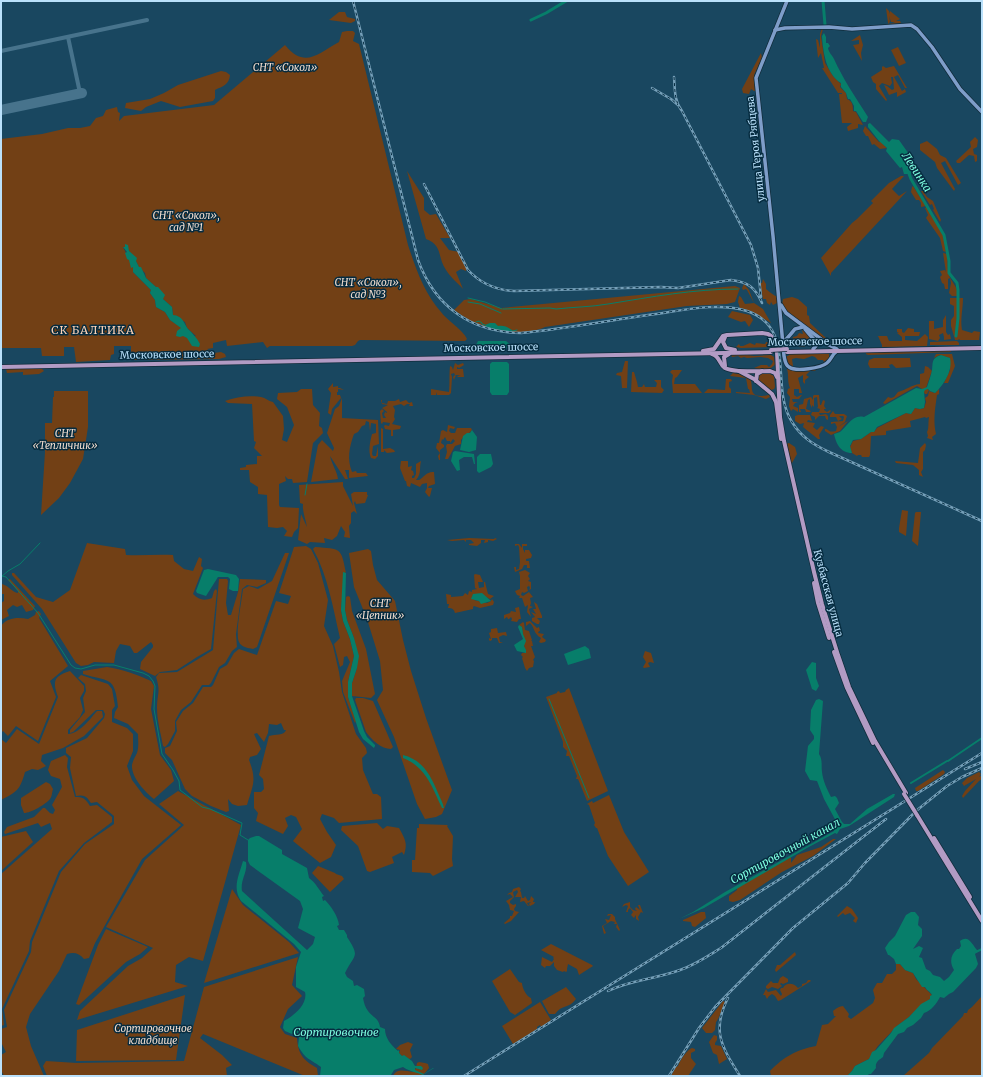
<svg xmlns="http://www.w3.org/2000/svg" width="983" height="1077" viewBox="0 0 983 1077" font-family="Merriweather,serif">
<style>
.green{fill:#724015;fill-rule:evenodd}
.water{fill:#077e6a}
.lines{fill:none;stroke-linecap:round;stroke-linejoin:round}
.stream{stroke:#077e6a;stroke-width:1}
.canal{stroke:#077e6a;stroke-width:2}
.river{stroke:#077e6a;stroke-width:3}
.taxiway{stroke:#47738c;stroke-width:4}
.runway{stroke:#47738c;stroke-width:10}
.secondary-casing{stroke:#112c3b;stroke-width:5}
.primary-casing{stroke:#112c3b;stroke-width:5.5}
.secondary{stroke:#7e9dc9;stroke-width:3.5}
.primary{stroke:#b29bc4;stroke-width:4}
.rail-casing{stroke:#759fb8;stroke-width:2.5}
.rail{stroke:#062c40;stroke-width:1;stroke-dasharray:3;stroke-linecap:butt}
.primary-bridge-casing{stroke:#112c3b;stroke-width:5.5;stroke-linecap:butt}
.primary-bridge{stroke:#b29bc4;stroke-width:4}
.labels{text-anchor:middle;stroke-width:3;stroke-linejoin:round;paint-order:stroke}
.park-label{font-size:10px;font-style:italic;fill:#f2ddcf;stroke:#062c40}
.street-label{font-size:10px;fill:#bae1fb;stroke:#062c40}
.water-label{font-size:11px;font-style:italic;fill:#7dfcdf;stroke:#062c40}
.neighbourhood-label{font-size:11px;letter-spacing:1px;fill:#fed4b8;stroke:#062c40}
</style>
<rect width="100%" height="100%" fill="#194760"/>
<g class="green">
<path d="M886 8 889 11V14L890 11 900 19 896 21H900L901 23 890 24 895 22H891L889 16 890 21 889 24 888 23Z"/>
<path d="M339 12H345L347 17 355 19V21L351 23 329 20Z"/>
<path d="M822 28 823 29 821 36 825 63 833 76 841 84 840 87 846 93 847 99C853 101 853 107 853 111L856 112 863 125 858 124V128L848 131 847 127 852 123H842L839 94H842V93H838L822 68H824L821 53 818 58 816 39 818 40 820 48V34Z"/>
<path d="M347 31H353L355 33 353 41 359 44 408 245C416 269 424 293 441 312 447 320 464 331 467 339L465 341 360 340 358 341 355 345 352 346H270L267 348 263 342 227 346 226 340 213 343V348L207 349 214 353 221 352 225 354 226 357 219 359 129 360 128 354H131V346H114V354L111 355 110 360 76 362 74 347H64V356H42L41 348H1V139L42 134 68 128H80L90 126 96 118 103 116 106 110 117 107 118 112 120 113 119 121 124 116 214 105 285 45C305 69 317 54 339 42L342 32ZM123 247H126L134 257 139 267 145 273 146 278 156 287 163 299 172 307 173 315 185 322 187 328 196 336 187 338 183 335 182 328 170 320 165 312 156 307 155 300 150 293 151 290 133 272V267Z"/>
<path d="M860 35 863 45 861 53 862 61 853 45 859 44V40L851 41Z"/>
<path d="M898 47 906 63 899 66 891 50Z"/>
<path d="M761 53 762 58 754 75 755 91H754L751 89 749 94 743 93 742 89Z"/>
<path d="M883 66 886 68 894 66 907 88H905L898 75 894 77 902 91 905 89 906 92 897 97V92L889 95 884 85 887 86 892 90 894 89 893 77H891L892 83 890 86 882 83 879 86 887 100 886 101 876 89V84L873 82 871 77 882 70V67Z"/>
<path d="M221 71 226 72 230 75C229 85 223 86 215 90V98L213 101 180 107 161 101 146 107 141 111 125 108 126 103 150 99 164 93 178 85Z"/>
<path d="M865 126 879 142H881L887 148 880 149 874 144 872 145 868 136H866L863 131Z"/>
<path d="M975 137 978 140 977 147 973 149 974 154 977 155V161L975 162 974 156 969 155 960 163H957L956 161 971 147 970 142Z"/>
<path d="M927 141 937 149 940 155 946 158 961 183 958 185 945 161 941 163 955 189 954 191 937 168 935 162 920 150V144Z"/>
<path d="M407 171 424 198V210L430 215 436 214 450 238H440L449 250 459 252 467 265 466 271 461 269 456 272 463 289C458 283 450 277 446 270 437 257 443 245 426 239Z"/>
<path d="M901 176H904L892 189 899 196 907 191 831 273V276L821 258 852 223 857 219 873 203 871 201 889 183Z"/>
<path d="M913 186 926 206 921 207V203L919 200H916L911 192 912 187Z"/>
<path d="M921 191H923L927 197 933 201 941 220 940 222 933 210 934 209 932 204 930 205Z"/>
<path d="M927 207 944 235 946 252 943 251 940 238 926 218 928 215 925 208Z"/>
<path d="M943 253 947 254C948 261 947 269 949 275 951 282 958 286 958 296H952L949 293 951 283 950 278 948 279V289H945L944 284 942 283 940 277 942 275 940 271 945 270 946 272Z"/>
<path d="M763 279 766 284V289C770 292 774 296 778 297L779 302 773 305 771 302 770 305 767 303 766 299H763L760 283H762Z"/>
<path d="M744 284 749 290 754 303 763 309 771 323 751 311 740 308 738 302 739 296 741 297 745 304 754 303 747 290 746 289 743 290 742 288Z"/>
<path d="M735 286 740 288 735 302 727 304 687 306 545 327C532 334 500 333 487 328 475 324 464 317 454 310L464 300 471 299 501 308Z"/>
<path d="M792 297 798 299 807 307V315L809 316 810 323 827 339 829 342H828L786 311 782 305 783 299Z"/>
<path d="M950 298H957V318L956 335H957L959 318V298H963C963 309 960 319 962 330L972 333 974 331 980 332 979 340H960L959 339 958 340H955L951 326V320L954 316V306L950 304Z"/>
<path d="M732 311 750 315 753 320 749 327 745 321 741 322 728 317Z"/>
<path d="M946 315V332L948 335 950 334 951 339 944 340V337L943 333 939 335 940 338 938 341 929 339V321H934V329L943 327V320Z"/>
<path d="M908 328 914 329V332H920L919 336H905V340L917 341 925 334 928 337 927 346 882 347V345L878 336H887L889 341H902V337L897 333 899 332H897V329H902V332L904 333Z"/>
<path d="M802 330 810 336V346L806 345 804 347 790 345 789 343 792 342 793 337 797 336 799 333 803 334Z"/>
<path d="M957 341 959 343V345H930V342Z"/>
<path d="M766 342H768L769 343H770L771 347 741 348 736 347 739 344 740 346H743L750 343 755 345 756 343 765 344Z"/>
<path d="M951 350V352L868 355 866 354V352Z"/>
<path d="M801 353 804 354 829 353V358L824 362 823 360H818L815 357 812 356 804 359 796 358 792 359 793 366H789L786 356H788L790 354Z"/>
<path d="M741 354 754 356 771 355 774 357 775 364C771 371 761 370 754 368L761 365H767L769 367 772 364 773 361 768 358 761 357 747 358 744 357 741 358 738 356 732 357 731 355Z"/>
<path d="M936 354H952L955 366 948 383H944L950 370V358L940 355 934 358Z"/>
<path d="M874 358H910L911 367 896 368 892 364 889 365 890 368H870L868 364 869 360Z"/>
<path d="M625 361H628L627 388H622L621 376 616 375 617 373 622 372Z"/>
<path d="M455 363 458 365 463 363 464 365 459 368 457 367V369H463L464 377H458L457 376 461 375H455L456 376 455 377 454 380 453 377 455 375 454 373 451 374 452 377 451 393 449 395H437L436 392V395H431V389L449 392C450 382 449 376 450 366L452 367 453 370Z"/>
<path d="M925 366 928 367 932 371 926 388 929 390 927 394H925L922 389 917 386 885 404 883 403 888 397 891 398 894 397 898 392C907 390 910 385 920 384V374L924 373Z"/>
<path d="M33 368 42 369 44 371 39 374 23 375V372L7 373 6 369Z"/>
<path d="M817 368 815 371H810L806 375 809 377 805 380V384L803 382V375L798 378 802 393H799V389H794V395L797 397 801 395H802L799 399H792L793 402H798L795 403 793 406 798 408V412L793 409 791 411 789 406 790 397 787 393 788 389 790 388C787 381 789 375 787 369L799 370Z"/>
<path d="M672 370H682L677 377 675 378 674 384H695L702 393H673L672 381 673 375 670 372Z"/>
<path d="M632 372H634L637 382 638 387H642L644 384 645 387H656L657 383 654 380H661V387L664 390 662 393 631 392Z"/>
<path d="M733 373C738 374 745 374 749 378 756 384 744 400 769 395L770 397 766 399 754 395 736 393V392L750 393 749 389H748L746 378 730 376Z"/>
<path d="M763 373H768L774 376 775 387 774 389 771 390 758 380 759 375Z"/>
<path d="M726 379H731L732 381 729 382V387L731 389V393H704L708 389 725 390Z"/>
<path d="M333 383V387L338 386V388H340L344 390 338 389V392H337V395H340L341 398 332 409 331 415 328 413 331 393 328 389Z"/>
<path d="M301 389H312L313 405 320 413 319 426 322 428 323 433 313 443 307 482 293 483 292 479H288L285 476 286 481 279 484V505L280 507 299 508 298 528 294 532 292 537 284 536 287 531 283 527 277 528 268 527 267 495 258 494V487L250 482 249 470H240V468L246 467V465L257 464V456H262L254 448 256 442 254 441 252 404 228 403 225 401C236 397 250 395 261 397 266 398 268 401 273 402L283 416 284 429 282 440 287 442 294 425 287 407 277 399 278 393 297 392Z"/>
<path d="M939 389V394L937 395C935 409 933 421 936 434L932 437 933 440 927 438 928 436 927 432C929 429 928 423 929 417L926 418 925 417 910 421 911 427 886 431V435L871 436 870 455 869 457H862L861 455H858L857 456 852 453 850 447 853 441 861 439 871 432H874L877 428 906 413 911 414 915 408 920 409 924 408 926 402 925 398 928 396 929 391 935 393Z"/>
<path d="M54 391H88V427L83 459 70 483 59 498 41 515 45 452V423H52L53 397H54Z"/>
<path d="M814 395H819L820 405H821L823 400 825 401 824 406 826 409H824V410L827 412 830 410 831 411 829 413H819L820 415 826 414 828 416V420L826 419 825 416H819L815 420V417L811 415 812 412H819L820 409 817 408 818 407 817 397 814 398V407L812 405V408L810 404V399L808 400 806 409 811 411 810 412H806L805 409H800L801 412H799V405L803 404 804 399 811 397 813 400V396Z"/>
<path d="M342 398V418L378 420 379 444 373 446 372 454 373 456H376L378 446V456L375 459 371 458C368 451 370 442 372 434L376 433V424L371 423 370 431 369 422 366 421 365 425 362 426 358 432 354 434C349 448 347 459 352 472L356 471 357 473H366L368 476 349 478V470H345L348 479H345L330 456C332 465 337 471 338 479L311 482 318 445 322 440 333 451 334 448 327 433 335 409 339 406Z"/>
<path d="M399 399 400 402 406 400 409 403 412 402 413 406H409L410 404H407L404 406 401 404 393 406 395 410 394 417 395 419 392 424 401 426 400 429 393 430V436H391V430L385 429 384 426 385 425 389 426 390 423 383 422 382 424 381 423 380 411 382 409 384 411 382 413 383 418H386L384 415 385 412 387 413V412L382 408 388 405 382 404 381 400H382V403L387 404 388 401H395Z"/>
<path d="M833 411 835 414H844L847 416 845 422 838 427 848 421 840 431 831 435 825 431V429C829 429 828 433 836 431L837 427 835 423 831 424V422L843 421 844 417 843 416H839L842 419 838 421 836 417H830V415Z"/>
<path d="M798 415H810L812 421 808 420 807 422 815 423 813 427 817 430 821 426 824 427 819 435 820 439H818L803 427 804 423 800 424 795 421V416Z"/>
<path d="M448 425 455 427 454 429 450 428 449 431 451 433H455L457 428H471L472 430C469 434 465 435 461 440V444L455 446 448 459H445L447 452 446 446 447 444H452L455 441 453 439 450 443V439V441H447L445 437 443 440 442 439 441 443 444 445V447L440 450V460H439L438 456 440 453 436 448 437 443H439L441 431 443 430 447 432Z"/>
<path d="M381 428 383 429V449L390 448 394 450 395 452 387 453 384 450V452H381Z"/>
<path d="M789 443 795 447 797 454 792 463 790 462 786 444Z"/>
<path d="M925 443 926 445 925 450 923 452V469L921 472 923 477 919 475V470L913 465 896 463 895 461 918 463 920 448Z"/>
<path d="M401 461H408V467L412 466 411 470 413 471 414 475 412 476V478H414L416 474V464L421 461C419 468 422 473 416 480H419C424 477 427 471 434 472L435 484 429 486 428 488H432L430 496 429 497 425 492 427 488V483L422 484 420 487 411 483 410 487 407 486 406 481H405L400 468Z"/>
<path d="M343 482V486L353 506 351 494 354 492H367V495H368L365 503 356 504 355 501 354 503 357 514 354 511 351 513V523L349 526 350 538 344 537 345 532 341 526 337 536 332 540 324 538 325 543 310 542 307 544 298 540 301 514 307 527C306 520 302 511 303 504L300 503 299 485Z"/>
<path d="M902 510 908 511 906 536 899 532V528Z"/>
<path d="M916 512H921L918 546 912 541 915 513Z"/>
<path d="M469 538 494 539 495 538 497 539 493 541 488 540V542L484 543 485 540H481V543L477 546 469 545V544L474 543 471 540H466V542L464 540 452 541 447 540Z"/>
<path d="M87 543 125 549 126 555C142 556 157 554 173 555L174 561 184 569 193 571 199 557 202 559 201 566 203 568 193 594C199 600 204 601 212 598L214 591 216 589 217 591 211 649 197 657 177 670 160 672 155 676 140 669 141 662 153 647V645L151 642 137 653H134L130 646 120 644 116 651 114 663 94 662 88 665 81 666 76 663 42 609 12 575V573H14L36 597 53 602 70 590Z"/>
<path d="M515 544H519L522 548V544H527V546H523V549L525 553V550H529L532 555 531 558 526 559V561H529L530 568H527V565H524L522 569 515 572 514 567H516V570L519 569 520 562 519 547 518 545 515 546Z"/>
<path d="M306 546 311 549 318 563 328 600 324 626 333 646 339 672 342 692 356 734 366 748 367 753 362 758 363 770 373 794H377L381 797 382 819 339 823 334 818 322 814 320 819 327 832 336 845 331 857 320 863 293 841 302 829 296 817 291 815 285 818 288 826 283 834 256 821 258 813 254 808V792H261L264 789 263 779 259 775 269 736C275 734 284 736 286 730H284L281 723 277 725 269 724 268 733 264 742 257 733 254 734 261 749 257 755 250 757 249 760C257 780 253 785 247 805L238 806 232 804 228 799 229 811 226 812 211 806 192 796 185 789 172 760 165 753V748L170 746 177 731 176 722 183 711 193 703 203 687H211L213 685 220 669 227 665 234 653 239 649 257 655 276 601 288 604 291 596 279 593 294 547Z"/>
<path d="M315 547C341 549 341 547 346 573L345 572 341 610 343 621 350 639 354 656 348 682V697L356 721 355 723 343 692 342 681 350 662 347 656 344 657 343 665 340 667 334 644 340 638C333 608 328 576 313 549Z"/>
<path d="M368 549 371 551 373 565 377 580 395 601 403 640 411 671 426 718 452 790 442 814 436 817 425 819 417 804 394 737 377 700 383 690 380 661 367 619 354 587 349 553Z"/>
<path d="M285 553H289L257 647 253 649C248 648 241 647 239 642 235 634 242 599 243 589L249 586 258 589 272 581Z"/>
<path d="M525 570 530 573 528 576 530 579 528 581 531 582V589L529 590 530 588 528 583 529 586 527 587 528 591 524 593 522 592 521 595 523 596 529 592 533 597 530 598 531 603 530 606 533 607 529 609 531 617 527 612 528 605 525 607 522 598H519L520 596 517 595 515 591 520 589V576L519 572Z"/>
<path d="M475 574 480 575 483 582H478L479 588 484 587V582H485L488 594 494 596 490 599 486 597 474 600 487 603 491 601 492 599 494 602 493 605 480 608 474 606 473 607V609L455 613C454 609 452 608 448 608L449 604H447L446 594 451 595V597L463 596 465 593 468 595 469 591 472 592V590L477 589 475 588 474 575Z"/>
<path d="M10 579 35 606 33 610 26 612 22 605 17 607 13 605 7 610 9 616 1 620V603L4 601V594H1V584H2C9 586 12 592 18 593V591L8 580Z"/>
<path d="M219 579H227L228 581 226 603 228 615H231L238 592 240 579 266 580V583L257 587 247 585 242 589 236 634 237 647 232 651 225 663 219 667 211 683 209 685H202L191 702 181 710 175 721V731L168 744 165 747 163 746C161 734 157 721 157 708 157 694 161 692 156 677L159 673 177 672 213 650Z"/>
<path d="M348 596 350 597 352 611 366 649 375 694 371 698 352 696V683L357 668 354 638 347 620 345 610 346 597Z"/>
<path d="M534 602 537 604 542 616V618H537L540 621 539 624H537L532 621V618L535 617 531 612 536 614 533 609H536Z"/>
<path d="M519 607 521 619H519L517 622 511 621 512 619 511 617 509 619H508L507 617 504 619V615L510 613 511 611 516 612 515 608Z"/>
<path d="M39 611 41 614 39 618 68 666 50 681 56 697 38 741 16 726 8 736 3 731 1 733V626C7 617 19 617 28 619L35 615 36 612Z"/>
<path d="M530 621 537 628 539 627 540 631H539L538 633 544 634 542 637 546 640 545 642 541 643 539 642 541 638C533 633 535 628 530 623L526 626V622Z"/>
<path d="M523 622 524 623 525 630 529 631 532 640 531 641H532L533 646H531L535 657 533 660 534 661 533 667 529 668 527 671 525 668 522 658 523 657 521 655 522 653H525L522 627 519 625Z"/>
<path d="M497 628 498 633 506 632 507 636 503 635 499 637 500 642 503 643H499L497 638H492V640L490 641 489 640V638L491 639 489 633 491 632V629Z"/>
<path d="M645 651 651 653 654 663 650 662 648 663 650 667 644 668 643 667 646 662 643 657Z"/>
<path d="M107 667C122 669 138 675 151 681L154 686 151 709 160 755 171 770 174 781 154 799C145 792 131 777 132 765 133 760 135 757 137 753 139 747 138 740 138 734L128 724 114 718 115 712 118 707C115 675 108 682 83 674V671Z"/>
<path d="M70 671 84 686V691L80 698 83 710 80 717 68 730V734C79 734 90 719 97 711H102L103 717 84 736 63 748 42 755 41 761 46 766 38 770 32 769 25 772C20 790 17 792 1 800V739L6 743 17 729 39 744 58 697C52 681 54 676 70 671Z"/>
<path d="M81 675 108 684 112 689 115 706 112 710V722L127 728 133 734V751L127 766 132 780 144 796 181 825 142 859 95 943 89 958 84 959C79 953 74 952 67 954L59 971 30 1014 26 1027 31 1046 44 1076H4L1 1070V1055L6 1052 1 1042V1029L7 1027 4 1010 31 952 32 942 61 872 85 844 114 824V816L97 802 91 803C87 797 85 794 76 796L70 768 71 757 66 753V748L87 738 104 718 105 714 103 710H96L73 732 70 733V730L85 712 83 698 86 691 85 684 78 678Z"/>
<path d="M569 688 608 791 587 801 578 779H576L577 776 569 756H566L567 751 563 747V742L546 697 557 693V692L559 691 560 693 565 692 566 690Z"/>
<path d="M356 698H363L373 701 393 747 391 749C381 749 372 740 366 732L355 700Z"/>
<path d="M65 755 68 758 67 767 75 797C83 797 85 798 90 806L97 805 112 817V822L84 843 59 871 30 941 29 951 2 1009 4 1025 1 1026V874L52 829 50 823 41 827 38 823 5 834 4 832 7 827 34 817 43 808H45L50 813 53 814 55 810 52 805 62 787 60 779 51 776 48 770 51 761Z"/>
<path d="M943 770 945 772 944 774 918 791H916L915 788Z"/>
<path d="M979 772 981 774 979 777 982 775V779L979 781 963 798 962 796 965 791 976 779 964 786 962 783 967 778Z"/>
<path d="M46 782 50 784 53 789C52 792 52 797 50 799 46 804 31 813 24 813L21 805V798Z"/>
<path d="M178 791 241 825 203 961 189 957 176 965 175 982 188 986 77 1020 80 1011 128 966 142 958 153 948 106 927 145 860 184 825 159 804Z"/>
<path d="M609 795 624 832 649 872 628 886 608 856 597 828H596L594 825 595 823 589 805 587 804 592 801 593 803Z"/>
<path d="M377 823 383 829 387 826 399 828C405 839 408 843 404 855L402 852 392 857 394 863 370 872 367 871 358 846 341 830 342 826Z"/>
<path d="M419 824 448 825 447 826 453 836 452 859 453 866 433 876 430 873 412 872V860H415L417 828H419Z"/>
<path d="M26 831 33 842 1 871V837Z"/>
<path d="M833 839H836L813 856 782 872 740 900 733 902 729 901V896L737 890V888L791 857V863L797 855 821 847Z"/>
<path d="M318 866 335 873 336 874 342 876 344 879 330 892 312 873Z"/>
<path d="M519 887 521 889 520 891 521 892 522 898H524L525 896 528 901 530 900 531 896 534 899 533 902H535L534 904 530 906 529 904 531 902 527 903 529 906H528L524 901 520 902 521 897H515L518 892 517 890 513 892 514 897 510 901V903L513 905 516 904V906L514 909 515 911 519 912 511 921 505 924 504 923 510 918V916H512L514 911 510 910 509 905 506 901 513 897 510 894 507 895 509 893 512 892 513 889Z"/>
<path d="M232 889 243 905 289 942 299 953 204 983Z"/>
<path d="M630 902V907L633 910 637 911 635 909 636 907 640 910 638 905H640L643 913 641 912 638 917 639 921 636 919V915L634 918 631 915 633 912 630 908 628 910V912H626L628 906 626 905 622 907 624 904Z"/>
<path d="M847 906 852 909 858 918 856 923 853 921 855 918 850 913 845 915 843 913 838 917 837 916Z"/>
<path d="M701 912H705L706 918 695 927 692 926 691 922 683 921V920Z"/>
<path d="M608 914H612L615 917V919L620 930 619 931 616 927 617 924H614L615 922 611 921 603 926 606 933 604 934 602 926 607 923 605 919 609 920 611 915 607 916Z"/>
<path d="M106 929 148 947 140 954 126 962 79 1005 76 1004 98 945Z"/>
<path d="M551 944 592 965 593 966 579 975 577 969 568 964 567 969V971L566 972 564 971 563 972 557 970 554 966V962L550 966H546L545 968 541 965 542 957 552 962 554 959 553 958 554 957 541 950Z"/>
<path d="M795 952 796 955 776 972 775 970 777 965H780Z"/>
<path d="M298 957 292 985 302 996 288 1009 280 1027 285 1034 297 1038C298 1054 303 1060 317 1068L318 1076H305L203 1034 200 1038 222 1055 232 1065 226 1068 227 1076H47L43 1066 46 1061 77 1063 184 1061 204 987Z"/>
<path d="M896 964H900L905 970 913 973 916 979 932 995 930 999 917 1009 909 1017 897 1026 878 1046 869 1059 855 1066 852 1071 847 1076H771L770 1071C785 1056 796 1050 816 1046L822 1025 828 1024 836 1016H834L833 1011C835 1009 840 1006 843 1006L849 1014 848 1017 851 1019 873 1003 875 998 873 990 877 983H882L887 974H892L896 970Z"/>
<path d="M510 969 519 982 522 983C522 988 527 997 531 998L532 1003 515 1015 510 1012 492 981Z"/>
<path d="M783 976 788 979V982L783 984 781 983 780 984 782 986 778 989 772 987 768 989 766 988V986L771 981 773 983H778L780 978Z"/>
<path d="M808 980H810L811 981 781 1000 778 1001 775 996 772 994 769 996 767 999 765 995H763L766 989 768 992 776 990 781 996 782 994 780 990 781 988H783C786 982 794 983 798 988L802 986V984L806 983Z"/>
<path d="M566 987 576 999C569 1009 562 1004 555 1014H549L542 1001Z"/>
<path d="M185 995 176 1060 76 1061 77 1030Z"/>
<path d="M982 996V1076H903L929 1053 932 1048 963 1016 964 1013H967L968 1010 972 1007Z"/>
<path d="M723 1001 725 1002C723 1006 719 1019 716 1022L715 1030 712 1033H706L702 1028Z"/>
<path d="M540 1002 551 1020 541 1027 540 1025 537 1027V1029L513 1044 502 1026Z"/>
<path d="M714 1035 717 1036V1040L715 1043V1045L721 1046 727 1059 719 1064 717 1055 713 1053 709 1042Z"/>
<path d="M408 1042 413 1044 410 1050 412 1057 410 1059 402 1056 399 1053 400 1050 396 1049 400 1045Z"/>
<path d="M692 1048 695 1049V1051L691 1053V1058L696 1064 688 1076H671L676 1067 678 1066C680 1060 687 1050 692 1048Z"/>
<path d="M419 1062 425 1063 428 1064 429 1068 425 1073 422 1075 393 1076C397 1068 405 1071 413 1072L416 1068 417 1063Z"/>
</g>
<g class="water">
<path d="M824 33 826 37V43H828L830 46 828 48C829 53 832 55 834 59 843 79 856 98 868 117L866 122H863L856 111H854V106L850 99H848L846 93 841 87V83C826 74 823 52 822 36Z"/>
<path d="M870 123 889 142 892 139 899 140 911 157 915 168 911 170V174H904L902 167 900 168 886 151 887 148 879 141 868 127V124Z"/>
<path d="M125 244 128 245 129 251 137 258 136 261 139 267H141L146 278 156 287H158L165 295 163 299 172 307 173 315C183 316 183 322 188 329 193 334 197 338 200 344L199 347 192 346 187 338 183 336 180 337 176 336 177 331 181 328 170 320 165 312 156 307 155 300 150 293 151 290 133 272V267L131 268 129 260 127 259 125 253 127 252 123 247H125Z"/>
<path d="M490 323H495L498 326C504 325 507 327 512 330V332L494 329 486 327 485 325Z"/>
<path d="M478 341H506L511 345V347L505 348H491V349L485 347 482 349 476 345Z"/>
<path d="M941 355 950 358C953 370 944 385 935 393L930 391 928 389 925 390 924 392 925 402 924 408 920 409 915 408 911 414 906 413 877 427 874 432H871L861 439 853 440 850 446 852 453C840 453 836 443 834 434 836 433 838 433 840 432 848 426 852 414 864 417L916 388 922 389 927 387C929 381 931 375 932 370 933 363 931 358 941 355Z"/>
<path d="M492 362H507L509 364V392L507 395H492L490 392V364Z"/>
<path d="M472 430 477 437 476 450 469 452 460 450 463 436 467 433H470Z"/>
<path d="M455 451 474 454 475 464H474L472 457H464L459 460 460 470 457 471 451 461 453 452Z"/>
<path d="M480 454H491L493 464 491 467 479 473 477 471V457Z"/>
<path d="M208 569 236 575 239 579 238 591H233L229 589 230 579 228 577H218L206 596 197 593 196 591 204 570Z"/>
<path d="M343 572 346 573 345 610 347 620 354 638 359 656 357 668 352 683V696L364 731 367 737 375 745V746L374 748 363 739 359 732 348 697V682L354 656 350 639 343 621 341 610Z"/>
<path d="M482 593 490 600 491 601 481 604 479 601 471 599 473 594Z"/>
<path d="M519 625 522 627 523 634 526 641 524 646 526 650V653L517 651 514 645 523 639 518 627Z"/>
<path d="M585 646 589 649 591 658 568 665 564 654Z"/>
<path d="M812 662 816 663V678L819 686 816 691 812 689 806 670Z"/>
<path d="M819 699 823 701 819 754C823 760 821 766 822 772 823 781 827 789 831 797L835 796 837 798 839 803 835 809 842 822 844 824H850L867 809 893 794H895L894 797 849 826 840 829 837 834 835 833 807 848 704 908 679 919 693 912 725 892 834 831V829L837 826V823L824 799 817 781 810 780 805 771 808 746 814 739V736L810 730 811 710 816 700Z"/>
<path d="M403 755C423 760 431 776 438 793 440 798 443 803 444 808H442C432 787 426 767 403 758Z"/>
<path d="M256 836H259L282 850V854L307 868 309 878C316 883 319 890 324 896L322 897 323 901 325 900C331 906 338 916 339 925L337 926 339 930H344L347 935V937C361 958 354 954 345 973L347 977 353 981 354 986 357 985 364 989 365 996 363 998C364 1003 365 1007 368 1011 372 1017 379 1018 380 1027L385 1029C385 1038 391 1045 398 1051L399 1050V1053L402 1056 404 1055 412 1061 415 1066H421L423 1068 422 1070 415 1068V1070L424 1074 433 1068H434L423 1075C418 1073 406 1070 403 1067L394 1070 391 1075H387L386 1076H320L321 1067C309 1058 306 1060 298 1046L299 1038 297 1033 292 1034 285 1031 283 1028 284 1021C294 1016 308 1004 305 992L296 987V967L301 952 294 944 241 901C232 888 239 875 243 861L246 862C248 872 240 880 242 891L307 950 313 944 315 937 298 928 303 909 300 901 250 865 248 861V840L250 838Z"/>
<path d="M911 912H915L919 917 918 925 922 929V936L913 949 919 946 923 948 919 957 922 958 926 969 930 971 933 975 940 977 944 981 949 977 954 970C949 961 951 955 957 949H959L961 946 960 941C969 934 972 945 978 951L975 954 978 964 976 968 953 992 949 994 944 998 940 997C937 1003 931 1011 924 1013L921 1018 913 1025 907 1028 904 1032 898 1034 884 1053 883 1057C879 1060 875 1062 876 1068L871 1074H869L867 1076H847L852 1071 855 1066 869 1059 872 1052 876 1050 891 1033 894 1028 909 1017 921 1004 930 999V996L932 995C930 991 927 991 925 987H922L913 973 905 970 900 964H896L894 959 889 955H888L885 948 889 942 895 936 906 915Z"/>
</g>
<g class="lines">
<g class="stream">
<path d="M468 298 485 302 502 309"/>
<path d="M468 302 480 304 501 313"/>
<path d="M503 309 550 308 556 309C573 307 591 307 608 304 651 297 694 289 738 289"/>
<path d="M476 322 479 321 482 323V324L485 325"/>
<path d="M512 331 517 330"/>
<path d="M305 495 307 484"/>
<path d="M2 576 6 577 38 613 71 665 75 668 81 669 95 665H114L143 673 149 676 153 681 155 686 154 709 162 754 173 770 179 781 180 790 202 807 210 809 242 823 240 835 248 840"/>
<path d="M1 577 8 571 20 564 40 543"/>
<path d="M549 699 589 798"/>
</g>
<g class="canal">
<path d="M948 761 982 738"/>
<path d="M911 783 947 761"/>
<path d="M976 952 982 949"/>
</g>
<g class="river">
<path d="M823 1 825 25"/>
<path d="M531 20 546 13 566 1"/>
<path d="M908 171 911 179 944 235 949 261V273L957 283 958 290V318L956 336"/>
</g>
<g class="taxiway">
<path d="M68 37 80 93"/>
<path d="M1 51 147 20"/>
</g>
<path class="runway" d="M1 110 82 93"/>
<defs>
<g id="secondary">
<path d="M787 1 756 78 773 236 784 356C785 360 785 365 789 367 796 372 821 368 827 363 832 359 832 354 837 351"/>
<path d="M775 30 785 28 829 27 852 29 911 25 917 29 932 47 960 89 982 112"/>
<path d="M781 305 786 313 829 345 837 349"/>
<path d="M805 329 816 342V346L813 349"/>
<path d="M784 342 795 329 803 327"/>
</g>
<g id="primary">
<path d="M725 337 723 342 726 348 735 350"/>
<path d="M703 351 714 349 723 336 727 335 762 333 768 334 771 336 775 343 777 352 780 417 784 441 814 572 822 604 838 655 849 687 875 741 906 793"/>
<path d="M787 352 982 348"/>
<path d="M712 354C720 356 719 364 725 368 734 373 759 371 770 371L775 373 777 377"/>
<path d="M725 366 724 357 729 354"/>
<path d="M1 367 771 352"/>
<path d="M739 371 754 379 772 394 776 402 781 439"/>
<path d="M756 381 757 374 762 371"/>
<path d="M814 583 818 603 829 638"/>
<path d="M834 652 847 688 873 743"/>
<path d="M917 815 982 921"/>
<path d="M934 838 970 897"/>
</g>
</defs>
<use href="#secondary" class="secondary-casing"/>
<use href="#primary" class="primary-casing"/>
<use href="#secondary" class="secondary"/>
<use href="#primary" class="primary"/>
<defs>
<g id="rail">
<path d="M353 1 418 260C435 307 471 332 521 333 566 329 611 320 656 314 684 310 720 302 747 311 798 328 769 387 792 422 801 437 814 445 829 452L982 521"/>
<path d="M674 77C675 89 674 101 682 111L751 245 758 268 761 297"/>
<path d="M652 88 671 99 678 105"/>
<path d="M424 184 468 270C480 283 496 290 514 291L661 287 678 288 731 280C748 282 755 287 762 303"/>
<path d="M965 769 982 762"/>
<path d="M608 991C630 980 656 979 680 970 695 965 708 956 721 948L886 819"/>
<path d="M728 998C711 1031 722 1047 740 1076"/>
<path d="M464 1076 982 753"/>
<path d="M669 1076 699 1028 715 1007 793 928 848 883 865 863 916 811 947 786 962 777 982 768"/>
</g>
</defs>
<use href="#rail" class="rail-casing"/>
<use href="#rail" class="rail"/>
<defs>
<g id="primary-bridge">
<path d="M771 350 787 349"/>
<path d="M904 794 917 815"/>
</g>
</defs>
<use href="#primary-bridge" class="primary-bridge-casing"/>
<use href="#primary-bridge" class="primary-bridge"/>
</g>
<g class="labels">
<g class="park-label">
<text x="285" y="71">СНТ «Сокол»</text>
<text x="186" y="219">СНТ «Сокол»,<tspan x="186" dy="12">сад №1</tspan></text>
<text x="368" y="286">СНТ «Сокол»,<tspan x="368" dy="12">сад №3</tspan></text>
<text x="65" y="437">СНТ<tspan x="65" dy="12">«Тепличник»</tspan></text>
<text x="380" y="607">СНТ<tspan x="380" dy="12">«Цепник»</tspan></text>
<text x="153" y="1032">Сортировочное<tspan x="153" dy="12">кладбище</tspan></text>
</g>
<g class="street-label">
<text transform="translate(755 149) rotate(-96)" y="4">улица Героя Рябцева</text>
<text transform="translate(815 341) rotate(-1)" y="4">Московское шоссе</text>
<text transform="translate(491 347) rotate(-1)" y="4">Московское шоссе</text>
<text transform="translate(167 354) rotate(-1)" y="4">Московское шоссе</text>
<text transform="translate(829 593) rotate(75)" y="4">Кузбасская улица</text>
</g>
<g class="water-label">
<text transform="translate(917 172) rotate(57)" y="4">Левинка</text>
<text transform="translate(785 851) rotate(-29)" y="4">Сортировочный канал</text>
<text x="336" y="1036">Сортировочное</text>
</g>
<g class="neighbourhood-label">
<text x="93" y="334">СК БАЛТИКА</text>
</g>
</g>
<rect width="983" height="1077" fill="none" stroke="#bae1fb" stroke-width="4"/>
</svg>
